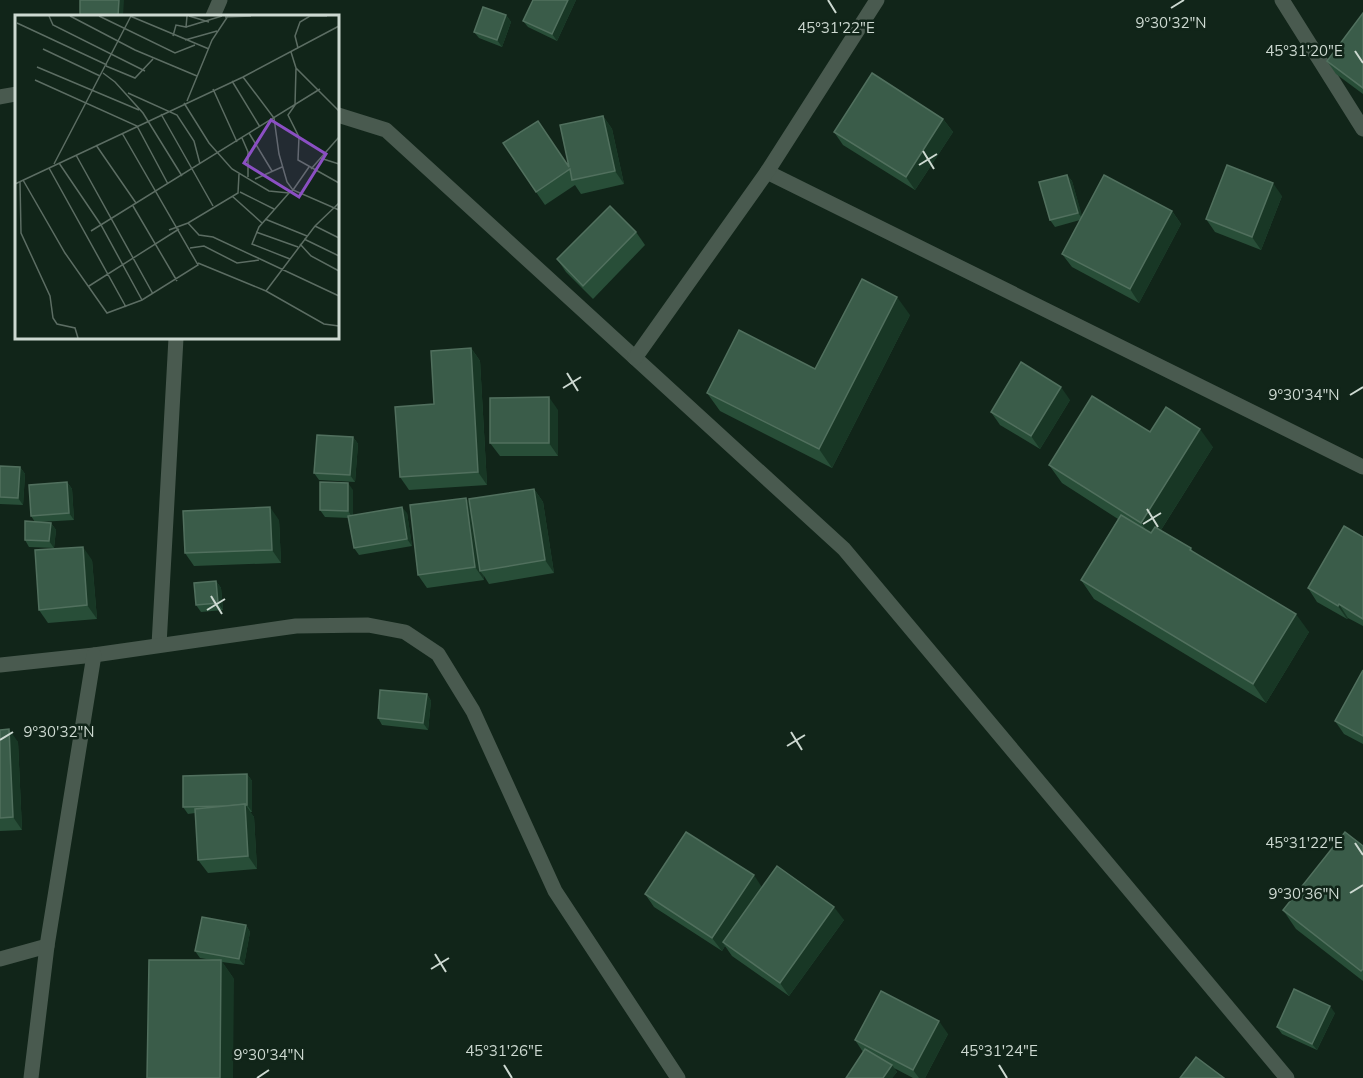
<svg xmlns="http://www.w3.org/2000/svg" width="1363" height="1078" viewBox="0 0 1363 1078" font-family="Mulish,sans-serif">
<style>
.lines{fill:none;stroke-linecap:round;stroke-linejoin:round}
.minor{stroke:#495a4f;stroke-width:15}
.wall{fill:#284e38}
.shaded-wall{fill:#183725}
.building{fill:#3a5c49;stroke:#51705e;stroke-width:1.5}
.ticks{fill:none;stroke:#cdd9d1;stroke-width:2}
.inset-road{fill:none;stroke:#5c6d63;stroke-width:1.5}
.view{fill:#8b4fc3;fill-opacity:0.15;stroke:#8b4fc3;stroke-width:3}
.inset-edge{fill:none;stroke:#cdd9d1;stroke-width:3}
.ticks-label{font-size:15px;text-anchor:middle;fill:#cdd9d1;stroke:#112519;stroke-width:5;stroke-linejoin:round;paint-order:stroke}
</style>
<rect width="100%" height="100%" fill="#112519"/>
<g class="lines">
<g class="minor">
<path d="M1282 0 1363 129"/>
<path d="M213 16 220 0"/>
<path d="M0 97 16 94"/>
<path d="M338 115 386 130 844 549 1287 1078"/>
<path d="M767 172 1363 467"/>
<path d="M635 358 767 172 877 0"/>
<path d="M159 645 176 338"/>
<path d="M0 665 94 655 296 626 368 625 405 632 438 654 473 711 555 891 678 1078"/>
<path d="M0 959 47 946"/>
<path d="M31 1078 47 946 94 655"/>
</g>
</g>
<g class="wall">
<path d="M533 0H576L557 41 528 27 523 21Z"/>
<path d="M1363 13V94L1336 74 1327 61Z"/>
<path d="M506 15 511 22 502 47 479 38 474 32Z"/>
<path d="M603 116 612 129 624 184 581 194 575 185 545 205 536 192 569 166Z"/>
<path d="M943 119 953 132 915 190 843 145 834 132Z"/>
<path d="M1067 175 1072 181 1082 217 1172 211 1181 224 1139 303 1072 267 1062 254 1080 220 1055 227 1050 220Z"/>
<path d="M1282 196 1261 250 1215 232 1206 219Z"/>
<path d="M636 232 645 245 593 299 566 272 557 259Z"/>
<path d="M910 315 832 468 720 411 707 393 815 369Z"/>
<path d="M471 348 480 361 487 485 409 490 400 477Z"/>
<path d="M1070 400 1040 449 1000 425 991 412Z"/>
<path d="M558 410V456H500L490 443Z"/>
<path d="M353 437 358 444 355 482 319 480 314 473Z"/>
<path d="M1213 447 1161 530 1191 548 1193 552 1309 632 1266 703 1094 599 1081 580 1118 519 1062 483 1049 465Z"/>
<path d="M0 466 20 467 25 474 23 505 0 504Z"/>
<path d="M67 482 72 489 74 520 40 522 51 523 56 530 54 548 29 547 25 540 35 522 31 516Z"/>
<path d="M534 489 543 502 554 573 489 584 484 576V580L427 588 418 575 466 498 470 504Z"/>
<path d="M353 490V515L407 513 412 546 359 555 354 548 349 518 325 517 320 510Z"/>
<path d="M279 520 281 563 194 566 185 553Z"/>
<path d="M1363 537V626L1348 618 1347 619 1317 602 1308 588Z"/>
<path d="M92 560 97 619 48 623 39 610Z"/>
<path d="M216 581 221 588 223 610 201 612 196 605Z"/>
<path d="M1363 670V744L1344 734 1335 721Z"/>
<path d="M427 694 431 701 428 730 382 725 378 718Z"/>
<path d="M0 730 18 742 22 830 0 831Z"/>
<path d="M247 774 252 781V812H250L254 817 257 869 208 873 198 860 195 813 188 814 183 807Z"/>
<path d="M1363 846V981L1296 929 1283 910Z"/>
<path d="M762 887 844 920 789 996 732 956 725 946 722 951 654 907 645 894Z"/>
<path d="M246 925 250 932 244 965 222 962 234 979 212 960 200 958 195 951Z"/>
<path d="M1335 1013 1317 1050 1282 1034 1277 1027Z"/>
<path d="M948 1034 925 1078H913L894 1068 897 1072 892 1078H846L863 1052 855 1040Z"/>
</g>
<g class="shaded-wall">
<path d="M119 0H124L123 16H118Z"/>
<path d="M568 0H576L557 41 552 34Z"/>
<path d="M506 15 511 22 502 47 497 40Z"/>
<path d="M603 116 612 129 624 184 615 171Z"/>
<path d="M943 119 953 132 915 190 906 177Z"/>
<path d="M1067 175 1072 181 1083 219 1078 213Z"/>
<path d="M1273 183 1282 196 1261 250 1252 237Z"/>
<path d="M1172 211 1181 224 1139 303 1130 289Z"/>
<path d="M897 297 910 315 832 468 819 449Z"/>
<path d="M471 348 480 361 487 485 478 472Z"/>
<path d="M1061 387 1070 400 1040 449 1031 436Z"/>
<path d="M549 397 558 410V456L549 443Z"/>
<path d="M1200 429 1213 447 1154 541 1141 523Z"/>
<path d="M353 437 358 444 355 482 350 475Z"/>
<path d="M20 467 25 474 23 505 18 498Z"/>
<path d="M67 482 72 489 74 520 69 513Z"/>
<path d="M348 483 353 490V518L348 511Z"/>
<path d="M534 489 543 502 554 573 545 560Z"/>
<path d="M466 498 475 511 480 571 484 576V580L475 567Z"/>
<path d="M270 507 279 520 281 563 272 550Z"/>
<path d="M402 507 407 513 412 546 407 539Z"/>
<path d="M51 523 56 530 54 548 49 541Z"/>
<path d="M83 547 92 560 97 619 87 605Z"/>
<path d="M216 581 221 588 223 610 218 603Z"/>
<path d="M1339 604 1348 618 1347 619 1338 606Z"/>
<path d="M1296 614 1309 632 1266 703 1253 684Z"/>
<path d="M427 694 431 701 428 730 423 723Z"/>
<path d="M9 729 18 742 22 830 13 817Z"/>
<path d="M247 774 252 781V812L247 805Z"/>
<path d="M245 804 254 817 257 869 248 856Z"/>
<path d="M754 875 763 889 723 942 725 946 722 951 712 938Z"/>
<path d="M834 907 844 920 789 996 780 983Z"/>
<path d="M246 925 250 932 244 965 239 959Z"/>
<path d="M221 960 234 979 233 1078H220Z"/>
<path d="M1330 1006 1335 1013 1317 1050 1312 1044Z"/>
<path d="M939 1021 948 1034 925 1078H919L913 1070Z"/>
<path d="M892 1065 897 1072 892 1078H883Z"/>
</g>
<g class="building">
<path d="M80 0H119L118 16H80Z"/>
<path d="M533 0H568L552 34 523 21Z"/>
<path d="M483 7 506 15 497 40 474 32Z"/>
<path d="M1363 13V88L1327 61Z"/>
<path d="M872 73 943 119 906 177 834 132Z"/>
<path d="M603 116 615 171 572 180 570 169 536 192 503 143 538 121 569 167 560 125Z"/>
<path d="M1227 165 1273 183 1252 237 1206 219Z"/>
<path d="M1067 175 1078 213 1050 220 1039 182Z"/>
<path d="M1104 175 1172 211 1130 289 1062 254Z"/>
<path d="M610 206 636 232 583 286 557 259Z"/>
<path d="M862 279 897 297 819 449 707 393 739 330 815 369Z"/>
<path d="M471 348 478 472 400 477 395 407 434 404 431 351Z"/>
<path d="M1021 362 1061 387 1031 436 991 412Z"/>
<path d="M1092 396 1150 432 1166 407 1200 429 1141 523 1049 465Z"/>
<path d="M549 397V443H490V398Z"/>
<path d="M317 435 353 437 350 475 314 473Z"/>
<path d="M0 466 20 467 18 498 0 497Z"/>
<path d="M67 482 69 513 31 516 29 485Z"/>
<path d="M320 482 348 483V511L320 510Z"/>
<path d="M534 489 545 560 480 571 469 499Z"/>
<path d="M466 498 475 567 418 575 410 505Z"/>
<path d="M270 507 272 550 185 553 183 511Z"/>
<path d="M402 507 407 539 354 548 348 516Z"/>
<path d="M1121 515 1151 533 1155 527 1191 548 1190 550 1296 614 1253 684 1081 580Z"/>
<path d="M25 521 51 523 49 541 25 540Z"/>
<path d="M1344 526 1363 537V619L1339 604 1338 606 1308 588Z"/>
<path d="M83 547 87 605 39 610 35 550Z"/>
<path d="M216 581 218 603 196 605 194 583Z"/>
<path d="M1363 670V736L1335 721Z"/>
<path d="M380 690 427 694 423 723 378 718Z"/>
<path d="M9 729 13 817 0 818V730Z"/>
<path d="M247 774V805H245V804L228 806 183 807V776Z"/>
<path d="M245 804 248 856 198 860 195 809Z"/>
<path d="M686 832 754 875 712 938 645 894Z"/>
<path d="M1345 832 1363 846V969L1361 971 1283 910Z"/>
<path d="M777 866 834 907 780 983 723 942Z"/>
<path d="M202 917 246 925 239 959 195 951Z"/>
<path d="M149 960H221L220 1078H147Z"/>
<path d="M1294 989 1330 1006 1312 1044 1277 1027Z"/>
<path d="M881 991 939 1021 913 1070 855 1040Z"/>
<path d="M865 1049 892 1065 883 1078H846Z"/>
<path d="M1196 1057 1224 1078H1180Z"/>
</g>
<path class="ticks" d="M828 0 836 13M1171 8 1184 0M1355 51 1363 63M923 151 934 169M919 165 937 154M567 373 578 391M563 388 581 377M1350 395 1363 387M1147 509 1158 527M1143 524 1161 513M211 596 222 614M207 610 225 599M791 732 802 750M0 740 13 732M787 746 805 735M1355 843 1363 855M1350 893 1363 885M435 954 446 972M431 969 449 958M504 1065 512 1078M999 1065 1007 1078M257 1078 269 1070"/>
<g transform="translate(15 15)">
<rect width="324" height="324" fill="#112519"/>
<path class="inset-road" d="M34 1 38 10 130 56M55 1 120 35 182 61M84 1 160 38 180 30M115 1 194 34M174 1 194 7M210 2 236 1M2 8 92 50M171 12 207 1M158 21 161 10 171 12 172 1M170 25 202 16M283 33 280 21 285 7 295 1H312M28 34 85 61M276 37 281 53 324 96M91 51 120 63 138 44M22 52 124 95M281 53 280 90 273 100 284 122 283 145 324 168M88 58 100 67 128 98 167 161M20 65 122 111 153 169M217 66 245 112M198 74 222 127M113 78 162 100 179 126 185 149M172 86 197 25 213 1M169 88 194 128 217 154 254 176 274 178 278 175 272 167 264 139 259 103 228 62M146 99 198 191M234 118 257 156M227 123 233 137V162M81 130 121 188M61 140 138 279M305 143 324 149M44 148 86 210 127 285M39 149 116 1M294 152 278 175 324 195M34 153 111 292M296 154 324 122M240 164 267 152M8 165 50 238 92 298 127 285 183 250 107 118M5 167 6 218 35 281 38 303 42 309 60 313 63 323M0 169 228 62 324 11M225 177 259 194M274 178 244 212 237 229 275 244M217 181 247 208M118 191 162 266M250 204 292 221M173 208 184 220 198 222 324 281M300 211 324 223M154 215 173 208 223 178 224 159M76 216 305 74M241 217 283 232M289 224 324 241M285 229 296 241 324 256M175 233 189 231 222 248 244 245M183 248 251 276 309 309 324 311M74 271 164 214M251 276 300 211 324 188"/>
<path class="view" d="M256 105 311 139 284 182 229 148Z"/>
<rect width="324" height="324" class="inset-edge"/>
</g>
<g class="ticks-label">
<text x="1171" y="28">9°30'32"N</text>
<text x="836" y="33">45°31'22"E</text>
<text x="1304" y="56">45°31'20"E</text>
<text x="1304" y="400">9°30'34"N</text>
<text x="59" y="737">9°30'32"N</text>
<text x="1304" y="848">45°31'22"E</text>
<text x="1304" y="899">9°30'36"N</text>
<text x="504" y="1056">45°31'26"E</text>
<text x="999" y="1056">45°31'24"E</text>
<text x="269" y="1060">9°30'34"N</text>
</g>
</svg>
